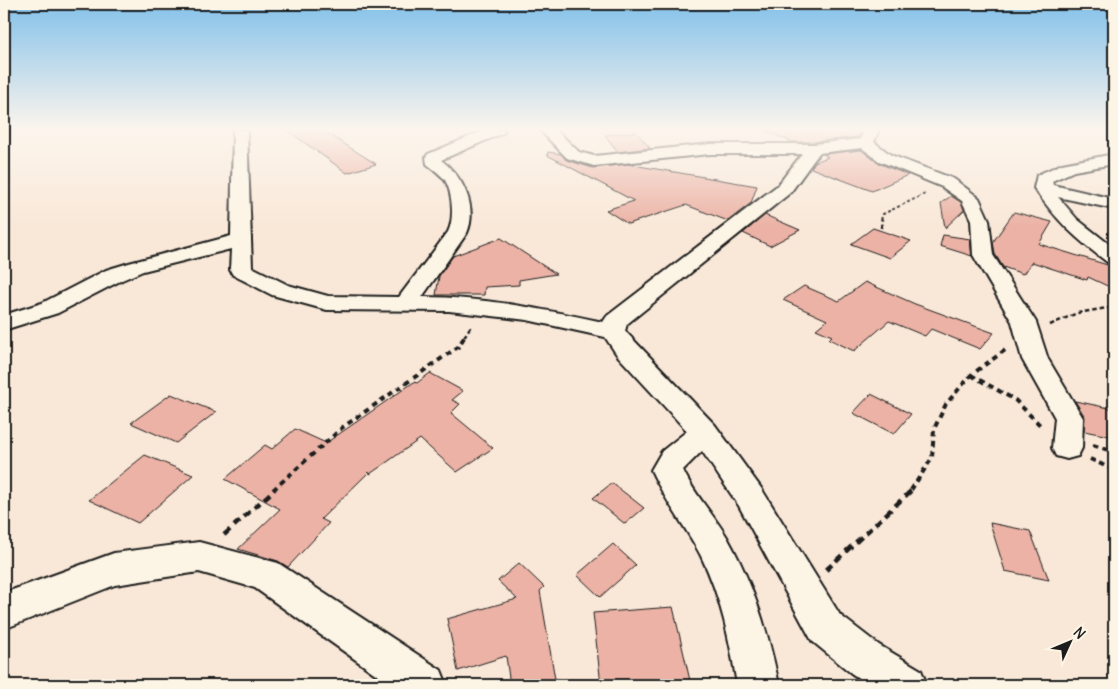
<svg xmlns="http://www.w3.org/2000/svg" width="1118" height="689" viewBox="0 0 1118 689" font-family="Delius,sans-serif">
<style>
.building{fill:#ebb2a5;stroke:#1c1c1c}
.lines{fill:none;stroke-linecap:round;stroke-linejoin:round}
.minor-casing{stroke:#1c1c1c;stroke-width:4}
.path-far3{stroke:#1c1c1c;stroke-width:2;stroke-dasharray:3 2.5;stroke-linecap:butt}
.path-far2{stroke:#1c1c1c;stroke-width:2.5;stroke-dasharray:4.5 3;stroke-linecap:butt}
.path-far1{stroke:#1c1c1c;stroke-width:4;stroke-dasharray:5.5 4.5;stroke-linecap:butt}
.path{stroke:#1c1c1c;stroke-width:4.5;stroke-dasharray:8 5.5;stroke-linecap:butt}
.minor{fill:#fcf5e5;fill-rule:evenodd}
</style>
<rect width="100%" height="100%" fill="#f9e8d8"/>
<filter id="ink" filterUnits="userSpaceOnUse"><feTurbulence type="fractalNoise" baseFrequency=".02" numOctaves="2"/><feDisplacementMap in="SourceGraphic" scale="10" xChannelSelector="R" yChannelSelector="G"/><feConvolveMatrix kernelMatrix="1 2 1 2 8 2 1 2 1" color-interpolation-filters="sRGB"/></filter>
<g filter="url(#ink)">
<g class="building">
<path d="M287 130H322L376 164 347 173Z"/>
<path d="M765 130H859L858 137 814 142H792Z"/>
<path d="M636 132 650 148 618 152 605 135Z"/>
<path d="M861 150 878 163 908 175 872 191 811 168 815 162 828 157 823 154Z"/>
<path d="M548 152 561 154 566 160 593 168 627 164 757 186 751 203 728 221 686 205 628 224 606 210 634 201 547 155Z"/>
<path d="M951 196 961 202 964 210 945 228 941 203Z"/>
<path d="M1014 212 1052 222 1039 244 1114 267V289L1088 277 1087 280 1032 262 1023 274 1003 267 995 254 993 242Z"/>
<path d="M765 215 800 230 770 246 743 233Z"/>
<path d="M873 228 911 241 890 258 851 244Z"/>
<path d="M943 235 970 239 972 256 940 246Z"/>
<path d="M501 238 556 274 519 280V285L485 287 484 295H436L439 276 453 256Z"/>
<path d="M865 282 915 304 994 333 980 349 931 329 925 336 889 321 854 351 829 339 832 336 816 329 827 320 783 300 804 286 839 301Z"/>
<path d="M430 373 463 391 452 400 460 404 451 413 493 448 457 472 420 439 370 474 369 472 321 519 329 523 288 567 278 561 238 549 280 509 225 479 265 445 272 449 295 429 326 443 414 382 417 383Z"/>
<path d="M171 394 216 412 176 443 131 423Z"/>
<path d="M871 394 911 414 894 434 853 413Z"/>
<path d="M1075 401 1114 409V437L1084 431 1085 417Z"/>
<path d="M145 455 193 475 138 523 89 500Z"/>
<path d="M612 483 644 508 625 524 593 498Z"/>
<path d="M990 523 1030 531 1049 580 1005 571Z"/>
<path d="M613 544 636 565 600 597 577 575Z"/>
<path d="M519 563 544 587 540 591 556 685H510L506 656 458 671 447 619 517 599 498 581Z"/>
<path d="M673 607 691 685H601L593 613Z"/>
</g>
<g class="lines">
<defs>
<g id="minor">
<path d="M233 130H247L252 267 288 285 328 296 399 297 448 232C454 220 453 198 447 184 444 176 434 170 427 164L426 157 428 154 485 130H505L503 133 441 160C463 176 478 207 467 233L422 297C483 297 543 309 603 322L607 316 778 185 802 154H710L594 166 567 158 540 130H556L579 152 594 156 710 144H814L860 139 865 130H879L874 142 891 155 954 179 979 198 989 220 993 255 1036 322 1048 359 1083 418 1082 448 1078 456 1067 459 1056 456 1052 448 1055 418 1022 359 1012 322 973 255 971 220 962 201 942 187 879 161 862 148 819 153 790 193 627 324 625 331 715 425 761 488 840 615 879 645 921 670 927 685H869L851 673 812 641 739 506 702 451 683 470C694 494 713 514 727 537 753 583 769 634 779 685H737C730 641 721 597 701 556 686 527 665 501 651 470L662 451 687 431 617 355 605 337 527 320 449 311 327 310 272 295 233 275 230 270 231 249 143 271 122 280 58 313 4 330V315L42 303 106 270 129 263 231 236Z"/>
<path d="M1114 154V164L1074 171 1052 181 1053 185 1114 199V209L1058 197 1077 219 1114 248V264L1107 262C1074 237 1058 222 1034 188L1037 175 1062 164Z"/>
<path d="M199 542 278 563 441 670 447 685H391L255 588 199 572 115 585 4 629V593L114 553Z"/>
</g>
</defs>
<use href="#minor" class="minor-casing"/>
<g class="path-far3">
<path d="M4 134 21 130"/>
<path d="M881 220 883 214 925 194"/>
</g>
<g class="path-far2">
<path d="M881 228 882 219"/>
<path d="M1050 325 1077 313 1114 307"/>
<path d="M464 337 471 326"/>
</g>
<g class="path-far1">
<path d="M971 375 1015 400 1041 426"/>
<path d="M1093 445 1114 452"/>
<path d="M1090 459 1114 470"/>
<path d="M273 490 343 427 458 347 465 336"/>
<path d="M911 490 932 458 934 429 946 404 971 375 1008 348"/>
</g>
<g class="path">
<path d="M224 535 275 489"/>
<path d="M826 570 913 489"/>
</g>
<use href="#minor" class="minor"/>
</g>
</g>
<linearGradient id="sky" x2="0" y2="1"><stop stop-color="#83c1ea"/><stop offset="0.57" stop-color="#fcf5ed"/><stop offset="1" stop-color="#fcf5ed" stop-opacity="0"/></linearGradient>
<rect width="1118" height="227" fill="url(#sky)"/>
<rect width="1118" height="689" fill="none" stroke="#fcf5e5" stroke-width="20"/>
<rect x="10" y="10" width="1098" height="669" fill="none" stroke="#1c1c1c" stroke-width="2" filter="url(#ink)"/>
<g transform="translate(1070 642) rotate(46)" stroke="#fcf5e5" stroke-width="4" paint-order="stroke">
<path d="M0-4L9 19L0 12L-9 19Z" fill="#1c1c1c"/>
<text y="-8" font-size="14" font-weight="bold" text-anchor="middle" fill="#1c1c1c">N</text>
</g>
</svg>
